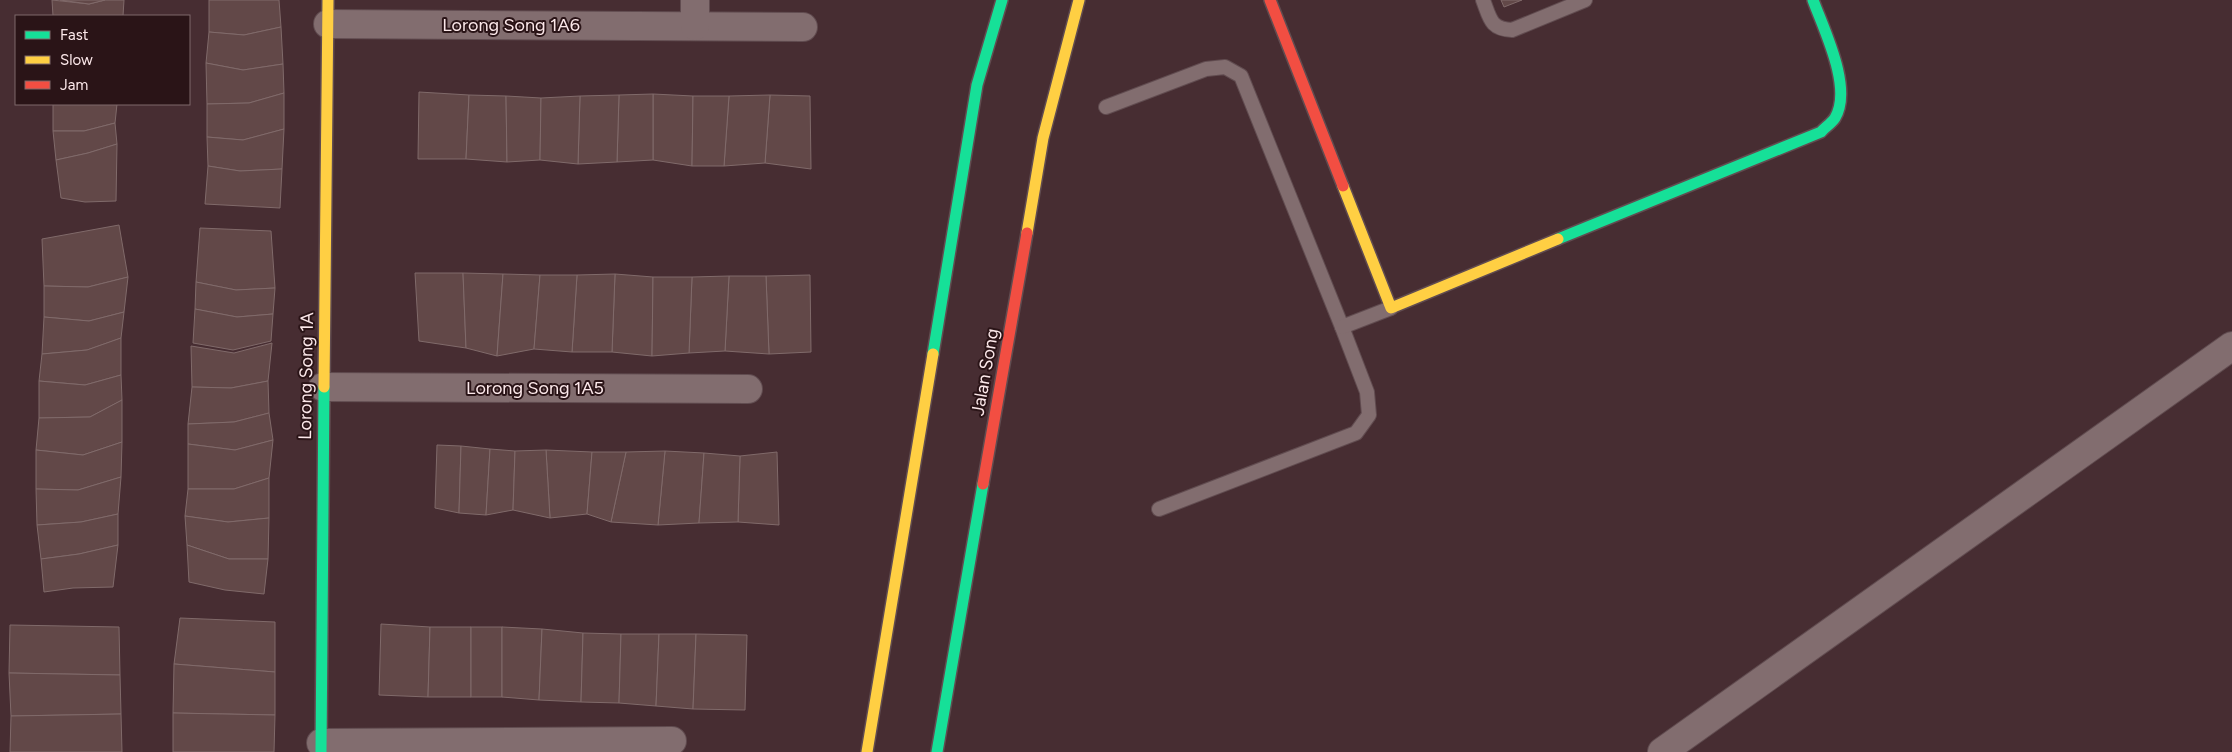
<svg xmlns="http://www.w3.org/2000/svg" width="2232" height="752" viewBox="0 0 2232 752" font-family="Figtree,sans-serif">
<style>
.building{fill:#624848;stroke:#806a6a}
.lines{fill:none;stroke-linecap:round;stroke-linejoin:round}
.lane-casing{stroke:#614c50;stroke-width:16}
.street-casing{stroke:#614c50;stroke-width:30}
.fast-casing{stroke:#614c50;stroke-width:14}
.slow-casing{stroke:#614c50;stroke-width:14}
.jam-casing{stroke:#614c50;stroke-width:14}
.lane{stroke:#826d6f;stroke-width:14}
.street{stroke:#826d6f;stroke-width:28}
.fast{stroke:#16e098;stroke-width:11}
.slow{stroke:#ffcf43;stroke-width:11}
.jam{stroke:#f24e42;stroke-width:11}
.labels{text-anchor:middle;stroke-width:4;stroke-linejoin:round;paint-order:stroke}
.street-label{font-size:18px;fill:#fce8ea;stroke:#2a1417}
</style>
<rect width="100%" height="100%" fill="#472d32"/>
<g class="building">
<path d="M52 0 89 4 105 0H124L123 16H53Z"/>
<path d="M60 0H105L89 4Z"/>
<path d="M209 0H279L281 27 244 35 209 32Z"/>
<path d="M1501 0H1522L1504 7Z"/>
<path d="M281 27 283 64 243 70 206 63 209 32 244 35Z"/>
<path d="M206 63 243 70 283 64 284 93 249 103 207 104Z"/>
<path d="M419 92 469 95 466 159H418Z"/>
<path d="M284 93V129L243 140 207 137V104L249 103Z"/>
<path d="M653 94 693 96 692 166 653 160Z"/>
<path d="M653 94V160L617 162 619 95Z"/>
<path d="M469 95 506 96 507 162 466 159Z"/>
<path d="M619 95 617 162 578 164 580 96Z"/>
<path d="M770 95 810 96 811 169 765 163Z"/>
<path d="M770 95 765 163 724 166 729 96Z"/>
<path d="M506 96 541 98 540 160 507 162Z"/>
<path d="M580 96 578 164 540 160 541 98Z"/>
<path d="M693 96H729L724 166H692Z"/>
<path d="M53 104H117L115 123 84 131H53Z"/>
<path d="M115 123 117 144 88 153 56 160 53 131H84Z"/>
<path d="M284 129 282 169 240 171 208 166 207 137 243 140Z"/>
<path d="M117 144 116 201 85 202 61 198 56 160 88 153Z"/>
<path d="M208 166 240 171 282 169 280 208 205 204Z"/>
<path d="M119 225 128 277 88 287 44 286 42 239Z"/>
<path d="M200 228 271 231 275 288 236 290 196 282Z"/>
<path d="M415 273H463L466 348 419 341Z"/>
<path d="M463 273 503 274 497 356 466 348Z"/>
<path d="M503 274 540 275 534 349 497 356Z"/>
<path d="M615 274 653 277 652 356 612 352Z"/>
<path d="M615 274 612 352H572L577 275Z"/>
<path d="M540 275H577L572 352 534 349Z"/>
<path d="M810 275 811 352 769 354 766 276Z"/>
<path d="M729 276H766L769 354 725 351Z"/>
<path d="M729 276 725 351 689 353 692 277Z"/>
<path d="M128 277 124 312 89 321 44 317V286L88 287Z"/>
<path d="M653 277H692L689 353 652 356Z"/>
<path d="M196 282 236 290 275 288 273 314 237 317 195 309Z"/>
<path d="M195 309 237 317 273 314 271 341 233 350 193 343Z"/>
<path d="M124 312 121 338 87 350 42 354 44 317 89 321Z"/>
<path d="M121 338V375L85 385 39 381 42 354 87 350Z"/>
<path d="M272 343 268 381 231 388 192 387 191 346 234 353Z"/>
<path d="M121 375 122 400 90 417 39 418V381L85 385Z"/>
<path d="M268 381 269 413 234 422 188 424 192 387 231 388Z"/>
<path d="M122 400V442L83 455 36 450 39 418 90 417Z"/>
<path d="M269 413 273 440 235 450 188 444V424L234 422Z"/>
<path d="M273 440 269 478 234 489H188V444L235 450Z"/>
<path d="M122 442 121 477 78 490 36 489V450L83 455Z"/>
<path d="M437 445 461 446 459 513 435 508Z"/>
<path d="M461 446 490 449 486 515 459 513Z"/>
<path d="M490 449 515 451 513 510 486 515Z"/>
<path d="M546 450 592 452 587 514 550 518Z"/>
<path d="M546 450 550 518 513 510 515 451Z"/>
<path d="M665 451 704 453 699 523 658 525Z"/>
<path d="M665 451 658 525 611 522 626 452Z"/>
<path d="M592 452H626L611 522 587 514Z"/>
<path d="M777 452 779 525 738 522 740 456Z"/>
<path d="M704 453 740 456 738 522 699 523Z"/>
<path d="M121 477 118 514 81 522 37 525 36 489 78 490Z"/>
<path d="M269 478V518L228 522 185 516 188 489H234Z"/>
<path d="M118 514V545L79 554 41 559 37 525 81 522Z"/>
<path d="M185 516 228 522 269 518 268 559H229L187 545Z"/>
<path d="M118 545 113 587 73 588 44 592 41 559 79 554Z"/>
<path d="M187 545 229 559H268L264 594 225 590 189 582Z"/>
<path d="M180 618 275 622V672L174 664Z"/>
<path d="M381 624 430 627 428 697 379 695Z"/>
<path d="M10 625 119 627 120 675 9 673Z"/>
<path d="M430 627H471V697H428Z"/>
<rect x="471" y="627" width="31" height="70"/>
<path d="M502 627 542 629 539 700 502 697Z"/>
<path d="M542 629 583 633 581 702 539 700Z"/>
<path d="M583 633 621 634 619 703 581 702Z"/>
<path d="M621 634H659L656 706 619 703Z"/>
<path d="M659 634H696L693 709 656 706Z"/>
<path d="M696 634 747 635 745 710 693 709Z"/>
<path d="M174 664 275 672V715L173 713Z"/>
<path d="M9 673 120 675 121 714 11 716Z"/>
<path d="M173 713 275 715 274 752H173Z"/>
<path d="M121 714 122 752H10L11 716Z"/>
</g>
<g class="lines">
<defs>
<g id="lane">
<path d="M1483 0C1490 18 1490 29 1512 30L1585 0"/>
<path d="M1106 107 1206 69 1225 67 1241 76 1342 327 1367 392 1369 415 1356 433 1159 509"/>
<path d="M1342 327 1391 308"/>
</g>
<g id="street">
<path d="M328 24 803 27"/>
<path d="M695 26V0"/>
<path d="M323 387 748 389"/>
<path d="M321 743 672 741"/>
<path d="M1662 752 2232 346"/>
</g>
<g id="fast">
<path d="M1558 239 1821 132C1825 127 1831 124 1835 118 1853 88 1824 30 1813 0"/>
<path d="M933 354 977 85 1002 0"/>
<path d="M321 752 324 387"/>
<path d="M937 752 983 484"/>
</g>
<g id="slow">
<path d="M1343 186 1391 308 1558 239"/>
<path d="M1027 233 1043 138 1079 0"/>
<path d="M324 387 328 0"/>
<path d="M867 752 933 354"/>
</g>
<g id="jam">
<path d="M1270 0 1343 186"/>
<path d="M983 484 1027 233"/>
</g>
</defs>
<use href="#lane" class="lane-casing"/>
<use href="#street" class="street-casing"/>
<use href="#fast" class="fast-casing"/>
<use href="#slow" class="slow-casing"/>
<use href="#jam" class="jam-casing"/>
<use href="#lane" class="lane"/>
<use href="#street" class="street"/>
<use href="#fast" class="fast"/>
<use href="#slow" class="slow"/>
<use href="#jam" class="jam"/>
</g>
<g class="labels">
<g class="street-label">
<text x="511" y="31">Lorong Song 1A6</text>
<text transform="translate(985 372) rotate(-80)" y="6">Jalan Song</text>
<text transform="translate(306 376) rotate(-89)" y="6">Lorong Song 1A</text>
<text x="535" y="394">Lorong Song 1A5</text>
</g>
</g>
<rect x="15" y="15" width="175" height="90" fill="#2a1417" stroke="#7e696b"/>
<rect x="25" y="31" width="25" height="8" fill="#16e098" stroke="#7e696b"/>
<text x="60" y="40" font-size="15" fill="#fce8ea">Fast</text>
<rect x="25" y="56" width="25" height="8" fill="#ffcf43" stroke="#7e696b"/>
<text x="60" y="65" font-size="15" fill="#fce8ea">Slow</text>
<rect x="25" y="81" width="25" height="8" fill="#f24e42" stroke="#7e696b"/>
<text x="60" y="90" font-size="15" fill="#fce8ea">Jam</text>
</svg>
